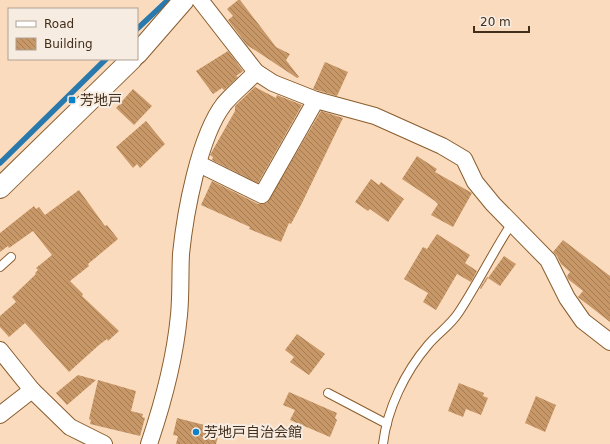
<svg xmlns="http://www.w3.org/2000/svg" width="610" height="444" viewBox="0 0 610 444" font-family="'DejaVu Sans','Noto Sans JP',sans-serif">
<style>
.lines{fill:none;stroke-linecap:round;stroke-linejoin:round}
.stream{stroke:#2979ad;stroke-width:5.5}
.building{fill:url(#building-back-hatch)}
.service-casing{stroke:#8a5d2d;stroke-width:10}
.minor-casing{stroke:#8a5d2d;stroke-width:18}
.tertiary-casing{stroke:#8a5d2d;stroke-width:22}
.service{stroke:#fff;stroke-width:8}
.minor{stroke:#fff;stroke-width:16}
.tertiary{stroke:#fff;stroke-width:20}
.poi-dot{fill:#0d81ca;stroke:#f7ece2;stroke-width:1.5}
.labels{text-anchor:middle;stroke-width:4;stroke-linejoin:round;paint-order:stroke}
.poi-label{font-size:14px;fill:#422e1a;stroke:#f7ece2;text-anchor:start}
</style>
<defs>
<pattern id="building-back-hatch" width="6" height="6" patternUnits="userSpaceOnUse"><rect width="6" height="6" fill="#c89767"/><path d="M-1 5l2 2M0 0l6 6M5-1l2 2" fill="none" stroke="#a47c54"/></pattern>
</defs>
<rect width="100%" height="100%" fill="#fadbbd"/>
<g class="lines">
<g class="stream">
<path d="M137 29 168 0"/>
<path d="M0 163 106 59"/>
</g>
</g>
<g class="building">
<path d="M238 0H240L276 47 290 54 286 60 299 77 297 78 247 45 228 20 233 16 227 9Z"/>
<path d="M228 51 243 71 236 76 238 77 224 90 222 88 213 94 196 71Z"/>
<path d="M325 62 348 72 337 96 313 89Z"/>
<path d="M255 87 276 98 277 95 302 105 258 183 212 160 213 157 210 155 235 111V106Z"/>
<path d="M133 89 152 106 134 125 116 108Z"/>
<path d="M321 111 343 118 302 203 291 224 289 223 281 242 249 229 250 227 201 205 212 181 258 204 267 203Z"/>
<path d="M146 121 165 144 140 168 137 164 133 168 116 147Z"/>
<path d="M417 156 437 169 435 172 472 193 453 227 431 215 438 204 435 201 402 179Z"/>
<path d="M371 179 379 185 381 182 404 199 388 222 370 209 368 211 355 202Z"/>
<path d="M79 190 105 226 107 225 118 239 88 264 89 266 70 281 83 294 82 296 119 331 108 341 107 339 99 345 69 372 25 323 9 337 0 327V316L16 302 12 297 36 274 35 273 38 270 36 268 52 255 33 231 9 248 8 246 0 252V233L34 206 36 209 39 207 45 215Z"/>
<path d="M437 234 470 255 465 263 477 271 471 282 457 274 436 310 423 302 428 293 404 279 423 247 427 249Z"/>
<path d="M563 240 610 276V322L578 297 583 291 568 279 567 276 570 272 561 264 557 256 553 252Z"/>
<path d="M504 256 516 264 500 286 488 278 481 289 480 288 487 277 488 278Z"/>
<path d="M297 334 325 354 309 375 290 362 294 357 285 350Z"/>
<path d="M78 375 96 380 67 405 56 393Z"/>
<path d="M98 380 136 391 131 411 143 414 142 417 145 418 140 436 90 424 91 420 89 419Z"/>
<path d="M459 383 484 393 483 396 488 398 481 415 466 409 463 417 448 411Z"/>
<path d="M289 392 337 413 335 418 337 420 330 437 290 420 295 410 283 405Z"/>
<path d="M536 396 556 405 545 432 525 423Z"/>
<path d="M177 418 220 429 216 444H176L178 436 173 435Z"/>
</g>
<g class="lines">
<defs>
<g id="service">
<path d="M0 267 11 257"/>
<path d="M328 393 387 424"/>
<path d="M383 444C387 409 405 372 428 345 438 333 450 326 459 312 478 283 493 252 512 223"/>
</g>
<g id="minor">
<path d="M200 0 256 72 273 83 316 100 375 116 442 146 464 159 475 182 493 204 548 260 567 298 583 321 610 342"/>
<path d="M199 164 262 195 316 100"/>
<path d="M0 350 32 390 70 427 104 444"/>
<path d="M0 415 32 390"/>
<path d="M149 444C163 403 175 358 179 315 181 295 180 274 181 254 185 214 199 136 224 104 233 93 246 83 256 72"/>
</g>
<g id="tertiary">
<path d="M137 54 184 0"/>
<path d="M0 188 132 59"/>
</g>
</defs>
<use href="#service" class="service-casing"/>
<use href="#minor" class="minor-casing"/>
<use href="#tertiary" class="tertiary-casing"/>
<use href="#service" class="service"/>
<use href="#minor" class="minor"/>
<use href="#tertiary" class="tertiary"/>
</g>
<g class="poi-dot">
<rect x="68" y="96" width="8" height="8" rx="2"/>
<circle cx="196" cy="432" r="4"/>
</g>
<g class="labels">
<g class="poi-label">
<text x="80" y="105">芳地戸</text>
<text x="204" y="437">芳地戸自治会館</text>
</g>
</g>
<rect x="8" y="8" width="130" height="52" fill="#f7ece2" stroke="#afa092"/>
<rect x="16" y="21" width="20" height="6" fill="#ffffff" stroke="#afa092"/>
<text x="44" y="28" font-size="12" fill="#422e1a">Road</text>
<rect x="16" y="38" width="20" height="12" fill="url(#building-back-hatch)" stroke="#afa092"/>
<text x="44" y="48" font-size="12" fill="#422e1a">Building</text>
<path d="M474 26v6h55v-6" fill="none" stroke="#422e1a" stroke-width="2"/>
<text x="480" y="26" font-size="12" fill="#422e1a" stroke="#f7ece2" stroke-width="3" paint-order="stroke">20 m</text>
</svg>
